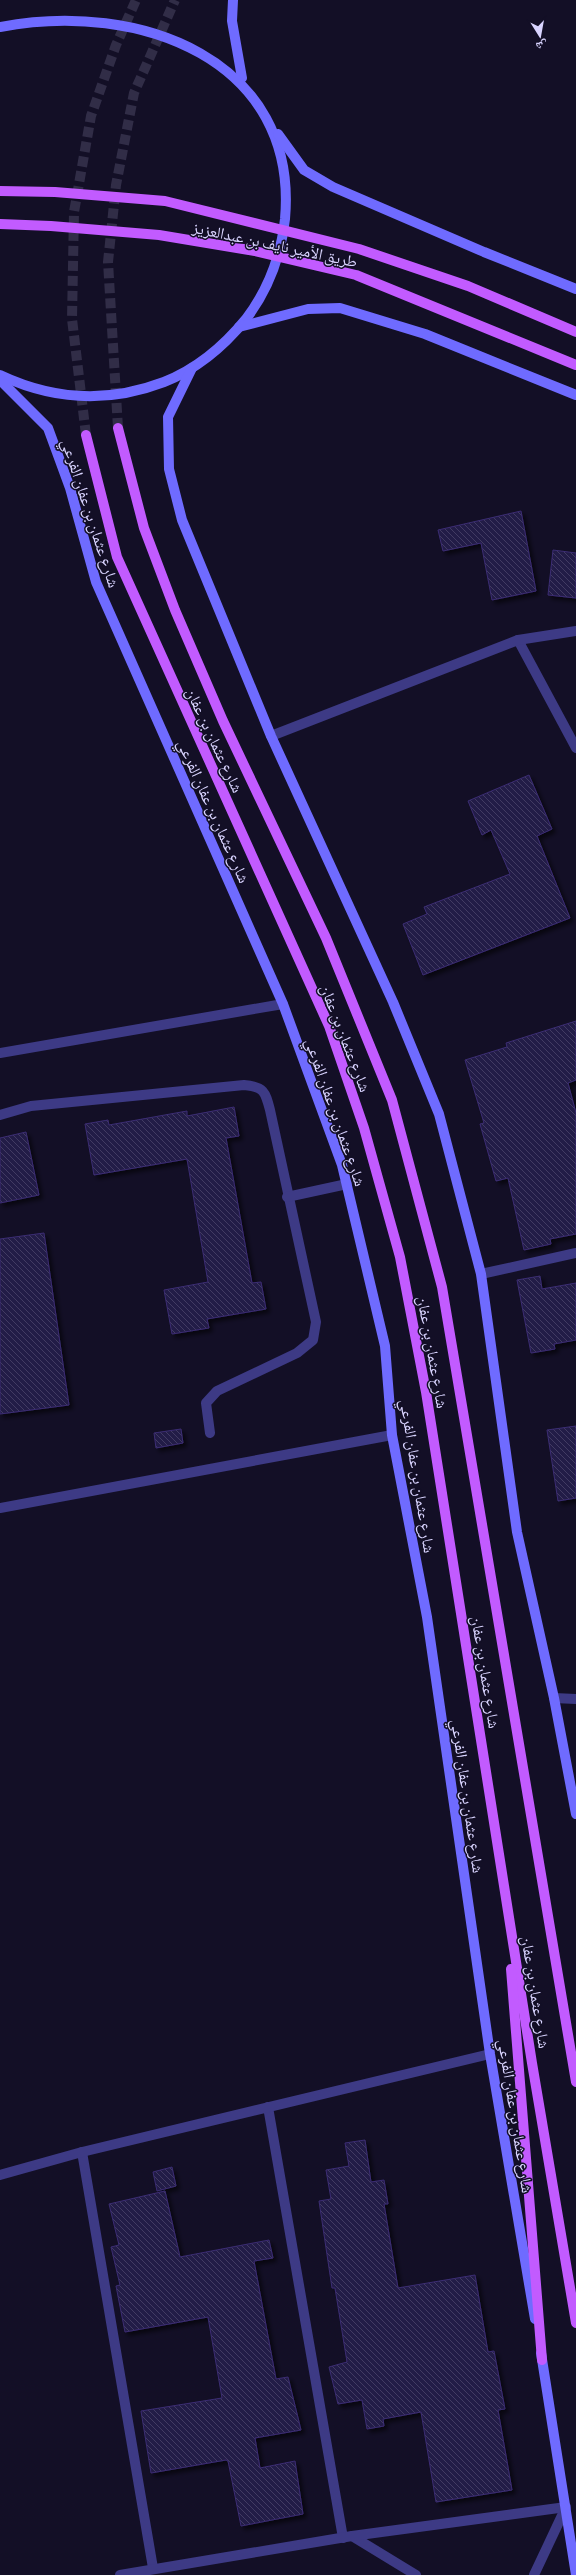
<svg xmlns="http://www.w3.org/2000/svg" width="576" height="2575" viewBox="0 0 576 2575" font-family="'Alegreya Sans','Noto Naskh Arabic',sans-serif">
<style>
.building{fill:url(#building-back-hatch);stroke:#3b2d73;filter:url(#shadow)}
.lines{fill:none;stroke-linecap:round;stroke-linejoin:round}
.primary-tunnel{stroke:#312d47;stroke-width:10;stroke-dasharray:10 5;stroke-linecap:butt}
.service{stroke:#3d3a85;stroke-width:10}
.minor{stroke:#3d3a85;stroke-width:10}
.secondary{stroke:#6f6bff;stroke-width:10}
.primary{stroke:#c25bff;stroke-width:10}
.labels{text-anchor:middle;stroke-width:3;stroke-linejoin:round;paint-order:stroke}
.street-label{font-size:16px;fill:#d9d4ff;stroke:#130f26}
</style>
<defs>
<pattern id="building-back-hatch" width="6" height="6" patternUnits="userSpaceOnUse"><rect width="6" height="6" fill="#241b47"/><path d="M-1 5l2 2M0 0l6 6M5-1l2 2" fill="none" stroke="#433b63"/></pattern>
<filter id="shadow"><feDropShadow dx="3.5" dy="3.5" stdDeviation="2" flood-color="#0009"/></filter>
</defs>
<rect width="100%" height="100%" fill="#130f26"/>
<g class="building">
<path d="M521 511 536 591 492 600 481 543 443 551 438 530Z"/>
<path d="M553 550 576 553V598L548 595Z"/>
<path d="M529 775 552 829 537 836 570 918 423 975 403 924 427 914 424 907 510 874 491 830 482 835 468 801Z"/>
<path d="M576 1021V1080L568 1083 576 1113V1234L550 1239 551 1244 524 1250 508 1178 496 1181 480 1124 484 1123 465 1060 507 1047 506 1043Z"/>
<path d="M234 1107 239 1136 226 1138 252 1283 261 1282 266 1309 207 1319 209 1328 172 1334 164 1290 208 1282 187 1159 94 1175 85 1124 108 1120 109 1125 187 1111V1116Z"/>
<path d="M26 1132 39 1195 0 1203V1138Z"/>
<path d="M44 1233 69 1405 0 1414V1239Z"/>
<path d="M540 1276 542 1289 576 1283V1340L554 1344 555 1349 531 1353 517 1280Z"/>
<path d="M576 1426V1498L558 1501 547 1430Z"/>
<path d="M181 1429 183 1443 156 1448 154 1433Z"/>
<path d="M365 2140 371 2182 384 2180 388 2204H384L398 2288 475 2275 488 2352 494 2351 505 2409 498 2410 512 2490 436 2502 421 2412 383 2419 384 2426 367 2429 362 2400 338 2404 329 2367 347 2362 335 2288H332L319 2201 331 2199 326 2170 349 2166 345 2143Z"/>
<path d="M172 2167 176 2186 157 2191 153 2172Z"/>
<path d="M165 2191 180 2257 269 2240 273 2258 254 2261 276 2379 288 2377 301 2430 255 2438 260 2468 295 2461 303 2514 241 2526 228 2461 226 2460 151 2473 141 2411 222 2398 208 2317 125 2332 116 2286 120 2285 111 2247 119 2245 109 2204Z"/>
</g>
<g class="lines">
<g class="primary-tunnel">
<path d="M118 428 108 262 116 185 134 93 175 0"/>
<path d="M86 435 72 319 74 212 91 116 116 45 136 0"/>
</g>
<g class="service">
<path d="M0 1115 31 1106 244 1085C264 1087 265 1091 270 1110L316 1322 313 1340 297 1353 217 1391 206 1403 210 1433"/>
<path d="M287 1197 347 1184"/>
<path d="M554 1698 576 1699"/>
<path d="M352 2536 416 2575"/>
<path d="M534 2575 566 2507"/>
</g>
<g class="minor">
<path d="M518 640 576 748"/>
<path d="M271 736 518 640 576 631"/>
<path d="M0 1053 283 1004"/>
<path d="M481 1274 576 1253"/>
<path d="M0 1508 392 1435"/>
<path d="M268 2107 343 2538"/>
<path d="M82 2152 153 2568"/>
<path d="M0 2175 82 2152 490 2054"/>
<path d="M120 2575 352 2536 566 2507"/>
</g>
<g class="secondary">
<path d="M233 0 232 21 242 78"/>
<path d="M0 27C140 0 299 60 285 219 281 255 268 290 246 319 224 346 197 369 164 382 109 403 53 400 0 375"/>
<path d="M278 134 304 170 333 187 484 252 576 289"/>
<path d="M239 327 308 309 340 308 425 334 576 395"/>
<path d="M192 368 168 417 169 469 182 520 271 736 393 1002 439 1114 481 1274 517 1532 554 1698 576 1814"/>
<path d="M0 380 48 428 70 488 96 582 283 1004 342 1165 385 1346 392 1435 427 1617 490 2054 535 2319"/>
<path d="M541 2353 576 2575"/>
</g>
<g class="primary">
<path d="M0 191 55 192 165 201 359 249 468 286 576 332"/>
<path d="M0 224 51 226 159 235 255 251 356 275 576 365"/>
<path d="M118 428 144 528 175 610 223 721 326 938 392 1100 442 1287 576 2082"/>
<path d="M86 435 117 557 329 1026 364 1128 400 1257 426 1392 532 2063 576 2323"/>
<path d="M511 1969 542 2360"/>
</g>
</g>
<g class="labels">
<g class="street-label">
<text transform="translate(275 244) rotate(12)" y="6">طريق الأمير نايف بن عبدالعزيز</text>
<text transform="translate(91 513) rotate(72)" y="6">شارع عثمان بن عفان الفرعي</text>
<text transform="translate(215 740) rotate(65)" y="6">شارع عثمان بن عفان</text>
<text transform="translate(214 811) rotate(66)" y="6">شارع عثمان بن عفان الفرعي</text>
<text transform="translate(346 1038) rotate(69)" y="6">شارع عثمان بن عفان</text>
<text transform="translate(336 1112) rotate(71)" y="6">شارع عثمان بن عفان الفرعي</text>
<text transform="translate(433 1352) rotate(80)" y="6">شارع عثمان بن عفان</text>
<text transform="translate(418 1476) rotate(81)" y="6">شارع عثمان بن عفان الفرعي</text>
<text transform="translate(486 1672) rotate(81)" y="6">شارع عثمان بن عفان</text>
<text transform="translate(468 1796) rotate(82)" y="6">شارع عثمان بن عفان الفرعي</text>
<text transform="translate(536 1992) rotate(81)" y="6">شارع عثمان بن عفان</text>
<text transform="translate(516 2116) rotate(81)" y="6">شارع عثمان بن عفان الفرعي</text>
</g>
</g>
<g transform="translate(540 36) rotate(169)" stroke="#130f26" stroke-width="3" paint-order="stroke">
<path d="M0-3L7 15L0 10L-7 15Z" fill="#d9d4ff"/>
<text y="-6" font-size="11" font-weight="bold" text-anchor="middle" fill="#d9d4ff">ش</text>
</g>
</svg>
